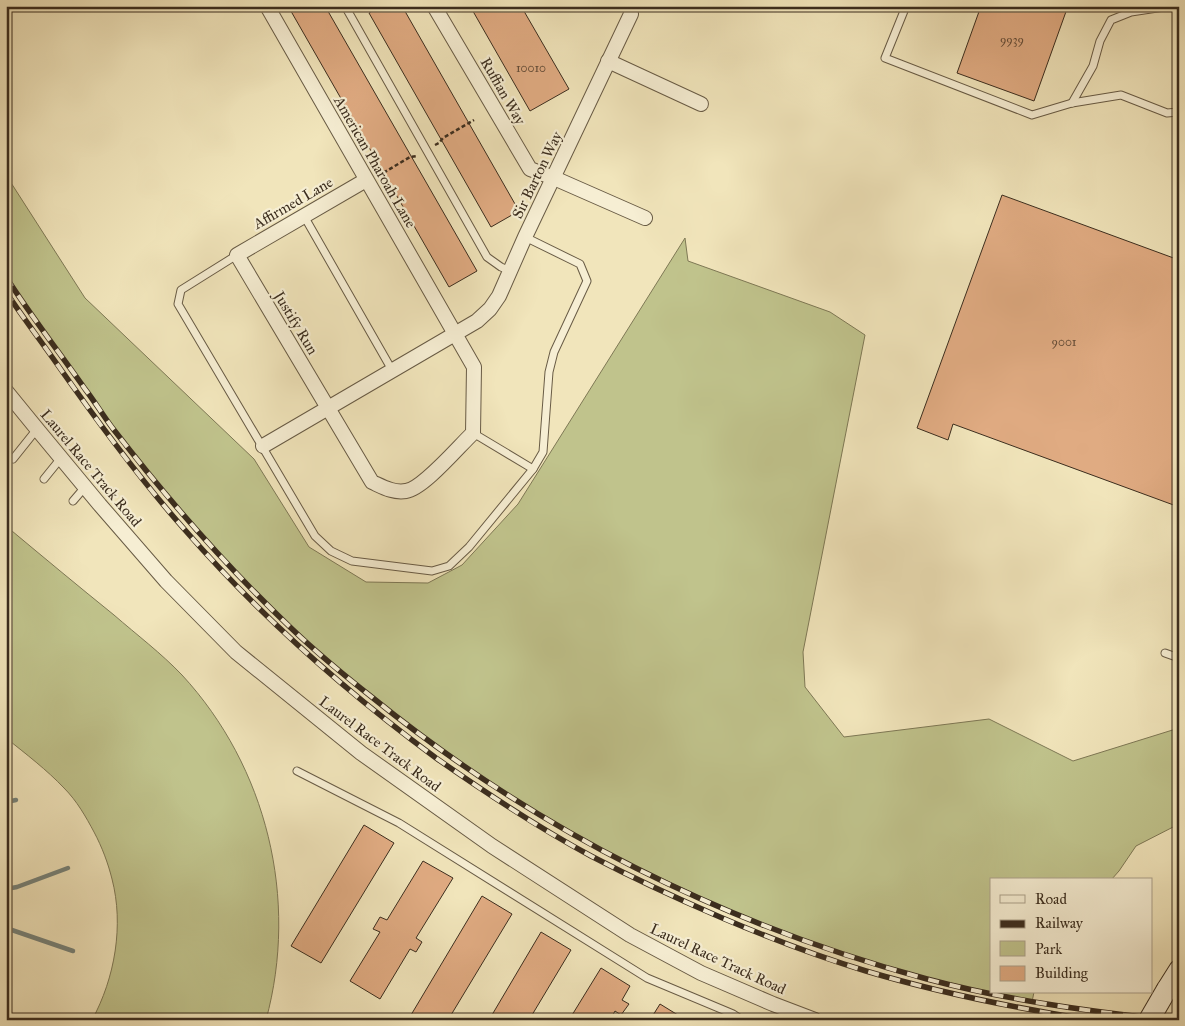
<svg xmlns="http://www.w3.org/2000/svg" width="1185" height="1026" viewBox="0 0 1185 1026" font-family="'IM FELL Great Primer',serif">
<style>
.green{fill:#c0c38c;stroke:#7e7855}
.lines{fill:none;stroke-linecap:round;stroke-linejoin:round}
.stream{stroke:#76837b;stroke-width:4.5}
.building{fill:#e0ab82;stroke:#3b2d1e}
.lane-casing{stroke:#685b45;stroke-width:9}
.street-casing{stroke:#685b45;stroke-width:16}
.secondary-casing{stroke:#3b2d1e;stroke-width:22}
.path{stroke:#3b2d1e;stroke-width:2.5;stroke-dasharray:4 2.5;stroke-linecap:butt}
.lane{stroke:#f6eed3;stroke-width:7}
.street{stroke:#f6eed3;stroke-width:14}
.secondary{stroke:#f6eed3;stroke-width:20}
.rail-casing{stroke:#3b2d1e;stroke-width:5.5}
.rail{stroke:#f6eed3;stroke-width:4;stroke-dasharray:11;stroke-linecap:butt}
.secondary-bridge-casing{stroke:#3b2d1e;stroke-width:22;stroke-linecap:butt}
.secondary-bridge{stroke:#f6eed3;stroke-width:20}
.labels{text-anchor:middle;stroke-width:4.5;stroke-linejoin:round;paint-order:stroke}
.number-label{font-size:12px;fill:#644c37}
.street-label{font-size:15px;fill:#3b2d1e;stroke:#f6eed3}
</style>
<rect width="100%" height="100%" fill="#f1e5bb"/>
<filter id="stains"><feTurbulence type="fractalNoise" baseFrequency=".004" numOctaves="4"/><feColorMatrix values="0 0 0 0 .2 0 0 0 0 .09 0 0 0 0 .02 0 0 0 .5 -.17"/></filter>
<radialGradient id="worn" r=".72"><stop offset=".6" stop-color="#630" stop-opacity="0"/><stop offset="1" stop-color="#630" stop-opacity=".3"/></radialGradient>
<g class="green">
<path d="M6 175 85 298 254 459 309 547 366 582 428 583 462 565 518 504 685 238 688 261 830 312 865 335 803 652 805 687 844 737 989 719 1073 761 1179 728V824L1136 846 1119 871 1111 880H991V992H1034L1032 1002 990 993 870 963 756 923 595 847 468 769 388 711 292 629 224 560 166 494 112 427 57 351 6 277Z"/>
<path d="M6 526C42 556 78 586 114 615 137 635 161 653 182 675 267 767 299 899 266 1020H92C115 978 124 925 112 879 108 863 102 847 94 832 86 817 77 801 64 788 47 770 26 754 6 738Z"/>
</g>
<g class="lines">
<g class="stream">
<path d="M6 802 16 800"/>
<path d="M6 889 17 887 68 868"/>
<path d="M6 928 73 951"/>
</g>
</g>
<g class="building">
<path d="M288 6H325L477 271 449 287Z"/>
<path d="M380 6H402L519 211 491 227 369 13Z"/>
<path d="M470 6H521L569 89 530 111Z"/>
<path d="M981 6H1068L1034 101 957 73Z"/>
<path d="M1002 195 1179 260V507L953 424 948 440 917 428Z"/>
<path d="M364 825 394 843 321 963 291 946Z"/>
<path d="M423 861 453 878 416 938 422 942 416 952 410 949 380 999 350 981 380 932 373 929 380 917 387 920Z"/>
<path d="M482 896 512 914 448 1020H408Z"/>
<path d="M541 932 571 950 529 1020H489Z"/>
<path d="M601 968 630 986 622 1000 629 1004 621 1015 615 1011 610 1020H569Z"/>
<path d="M660 1004 686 1020H650Z"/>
</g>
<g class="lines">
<defs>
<g id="lane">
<path d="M345 6 487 257 501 267 510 271"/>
<path d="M906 6 885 58 1032 115 1072 103 1121 95 1167 113 1179 112"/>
<path d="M1072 103 1093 66 1100 41 1111 20 1131 12 1164 7H1179"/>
<path d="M304 216 392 370"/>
<path d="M237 255 181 290 178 304 315 536 331 551 352 561 432 571 449 566 469 547 533 469 543 452 549 372 554 352 587 281 580 264 525 237"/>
<path d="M6 407 13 399"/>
<path d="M473 433 533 469"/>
<path d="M13 459 37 429"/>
<path d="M44 479 61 458"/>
<path d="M73 501 85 487"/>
<path d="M1165 653 1179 658"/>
<path d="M297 771 399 823 647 978 733 1014 742 1020"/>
</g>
<g id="street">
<path d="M267 6 474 367 473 433C459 446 423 489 406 491 393 493 383 487 372 482L237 255 366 180"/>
<path d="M434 6 530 169 554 178 645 218"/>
<path d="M608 61 701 104"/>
<path d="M6 391 37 429 100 505 166 581 236 652 361 753 492 846 630 935 701 973 773 1004 815 1020"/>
<path d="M263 446 477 321 490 309 499 296 525 237 631 14"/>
</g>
<path id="secondary" d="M1167 989 1179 970"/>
</defs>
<use href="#lane" class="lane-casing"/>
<use href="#street" class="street-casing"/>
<use href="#secondary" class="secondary-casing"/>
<g class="path">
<path d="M435 145 439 143 443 138 474 120"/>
<path d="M378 176 410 157 417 156"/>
</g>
<use href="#lane" class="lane"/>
<use href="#street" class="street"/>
<use href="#secondary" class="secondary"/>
<defs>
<g id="rail">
<path d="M6 277C31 316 59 352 85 389 95 402 104 417 114 430 168 500 227 567 291 628 317 653 345 676 373 698 536 830 725 925 927 979 1006 1000 1087 1011 1168 1020"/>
<path d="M6 292C22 316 40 340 57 364 97 421 139 478 185 530 260 616 345 691 436 758 486 793 537 827 591 856 633 878 676 898 720 917 767 937 816 956 866 971 940 993 1015 1008 1091 1020"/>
</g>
</defs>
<use href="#rail" class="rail-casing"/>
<use href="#rail" class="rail"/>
<defs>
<path id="secondary-bridge" d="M1149 1020 1167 989"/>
</defs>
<use href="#secondary-bridge" class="secondary-bridge-casing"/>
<use href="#secondary-bridge" class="secondary-bridge"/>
</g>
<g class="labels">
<g class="number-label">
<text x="1012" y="44">9939</text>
<text x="531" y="72">10010</text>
<text x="1064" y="346">9001</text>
</g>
<g class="street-label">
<text transform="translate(503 91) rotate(60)" y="5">Ruffian Way</text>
<text transform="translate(375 162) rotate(60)" y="5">American Pharoah Lane</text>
<text transform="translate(537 175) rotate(-64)" y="5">Sir Barton Way</text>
<text transform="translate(293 203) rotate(-30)" y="5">Affirmed Lane</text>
<text transform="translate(296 323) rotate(59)" y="5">Justify Run</text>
<text transform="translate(91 468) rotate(50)" y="5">Laurel Race Track Road</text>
<text transform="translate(380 744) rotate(37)" y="5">Laurel Race Track Road</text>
<text transform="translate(718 959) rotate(25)" y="5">Laurel Race Track Road</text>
</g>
</g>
<rect width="1185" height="1026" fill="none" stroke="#f1e5bb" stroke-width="25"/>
<rect x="8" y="8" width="1170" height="1011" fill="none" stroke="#3b2d1e" stroke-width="2.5"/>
<rect x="12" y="12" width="1160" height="1001" fill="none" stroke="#3b2d1e"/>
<rect x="990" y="878" width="162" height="115" fill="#f6eed3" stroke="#aba18b"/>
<rect x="1000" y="895" width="25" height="8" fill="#f6eed3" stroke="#aba18b"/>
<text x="1035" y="904" font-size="15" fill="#3b2d1e">Road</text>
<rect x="1000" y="920" width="25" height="8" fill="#3b2d1e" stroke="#aba18b"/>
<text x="1035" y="928" font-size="15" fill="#3b2d1e">Railway</text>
<rect x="1000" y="941" width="25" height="15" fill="#c0c38c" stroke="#aba18b"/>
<text x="1035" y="954" font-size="15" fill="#3b2d1e">Park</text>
<rect x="1000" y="966" width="25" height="15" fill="#e0ab82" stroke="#aba18b"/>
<text x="1035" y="978" font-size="15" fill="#3b2d1e">Building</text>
<rect width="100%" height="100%" filter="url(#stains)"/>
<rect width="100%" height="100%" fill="url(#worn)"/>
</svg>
